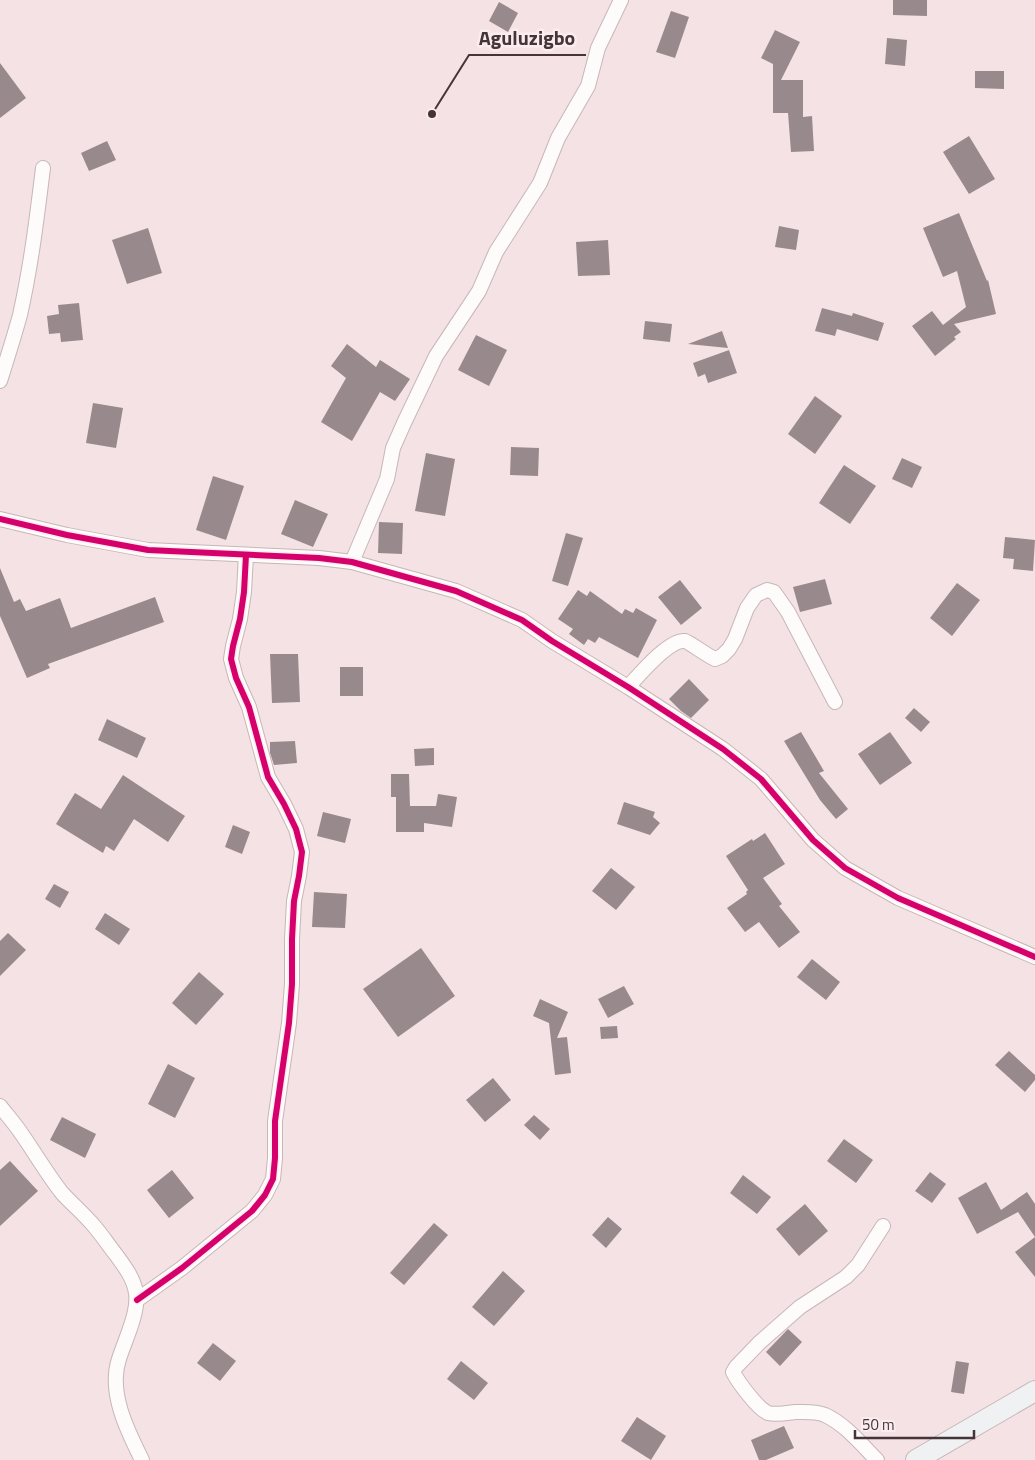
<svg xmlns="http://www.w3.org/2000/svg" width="1035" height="1460" viewBox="0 0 1035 1460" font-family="'Titillium Web',sans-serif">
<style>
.building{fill:#988a8c}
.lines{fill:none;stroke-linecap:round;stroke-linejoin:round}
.minor-casing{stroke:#c6b7b9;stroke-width:16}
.secondary-casing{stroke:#c6b7b9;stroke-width:22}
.minor{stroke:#fefbfb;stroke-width:14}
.secondary{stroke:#f0f1f3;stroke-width:20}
.cycleway-casing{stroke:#fbedef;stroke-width:9}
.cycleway{stroke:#d6006c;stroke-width:6}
.leader{fill:none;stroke:#443638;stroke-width:2}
.callout-dot{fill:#443638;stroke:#fbedef;stroke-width:2}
.callout-label{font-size:20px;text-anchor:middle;font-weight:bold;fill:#443638;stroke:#fbedef;stroke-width:5;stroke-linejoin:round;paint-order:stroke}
</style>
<rect width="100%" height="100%" fill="#f5e2e5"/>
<g class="building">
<path d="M893 0H927V16L893 15Z"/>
<path d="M499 2 518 13 508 32 489 21Z"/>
<path d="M671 11 689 17 675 58 656 52Z"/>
<path d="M775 30 800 42 781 80H803V117L812 116 814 151 791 152 788 113H773V64L761 58Z"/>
<path d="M887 38 907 40 905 66 885 64Z"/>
<path d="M0 63 26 98 0 118Z"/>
<path d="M975 71H1004V89L975 88Z"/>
<path d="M969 136 995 179 969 194 943 152Z"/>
<path d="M107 141 116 160 89 171 81 153Z"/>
<path d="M959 213 987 281 988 280 996 314 954 324 961 332 954 337 956 339 935 356 912 326 932 311 943 325 966 307 957 271 943 277 923 228Z"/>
<path d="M779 226 799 230 796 250 775 247Z"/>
<path d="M148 228 162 273 127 284 112 240Z"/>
<path d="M608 240 610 275 578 276 576 242Z"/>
<path d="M79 303 83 340 61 342 60 333 49 334 47 316 59 314 58 305Z"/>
<path d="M822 308 852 316 853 313 884 323 878 341 837 329 835 336 815 331Z"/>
<path d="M645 321 672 324 670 342 643 339Z"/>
<path d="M722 331 728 348 688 344Z"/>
<path d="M476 335 507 350 489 386 458 370Z"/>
<path d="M347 344 376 367 380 360 410 379 395 401 380 392 352 441 321 422 346 378 331 366Z"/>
<path d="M729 350 737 373 708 383 705 374 698 377 693 363Z"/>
<path d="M815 396 842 416 815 454 788 434Z"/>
<path d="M93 403 123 408 116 448 86 443Z"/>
<path d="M511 447 539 448 538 476 510 475Z"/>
<path d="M426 453 455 459 445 516 415 511Z"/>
<path d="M902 458 922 467 912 488 892 479Z"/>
<path d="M844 465 876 486 850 524 819 503Z"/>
<path d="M213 476 244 486 226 540 196 530Z"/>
<path d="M295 500 328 514 313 547 281 534Z"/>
<path d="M379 522 403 523 402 554 378 553Z"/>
<path d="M566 533 583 538 568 586 552 581Z"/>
<path d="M1005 537 1035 540 1033 571 1013 569 1014 559 1003 558Z"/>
<path d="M0 568 14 602 20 599 26 611 60 598 71 628 155 597 164 622 48 664 50 668 27 678 0 616Z"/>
<path d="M825 579 832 604 800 612 793 587Z"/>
<path d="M680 580 702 608 681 625 658 597Z"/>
<path d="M957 583 980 600 952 636 930 618Z"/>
<path d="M578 590 587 596 590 591 622 614 625 609 633 613 636 608 657 620 638 658 599 637 595 643 588 639 584 645 569 634 573 629 558 619Z"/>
<path d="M270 654H298L300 702 272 703Z"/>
<rect x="340" y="667" width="23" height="29"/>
<path d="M689 679 709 700 691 718 681 711 669 699Z"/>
<path d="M914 708 930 722 921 732 905 718Z"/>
<path d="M107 719 146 738 137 758 98 740Z"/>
<path d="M801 732 824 771 819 773 848 809 836 819 820 800 784 741Z"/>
<path d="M890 732 912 763 880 785 858 754Z"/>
<path d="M295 741 297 763 274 765 270 753V742Z"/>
<path d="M434 748V765L415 766 414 749Z"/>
<path d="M391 774H409L410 806H436L438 794 457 797 452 827 424 823V832H396V797H391Z"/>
<path d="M123 775 185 816 168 842 134 819 114 851 106 846 103 853 56 824 75 793 101 809Z"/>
<path d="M624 802 655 812 653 817 660 823 650 835 617 824Z"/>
<path d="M323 812 351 819 345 843 317 836Z"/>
<path d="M233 825 250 832 242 854 225 847Z"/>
<path d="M765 833 785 864 763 878 782 904 779 906 800 932 779 948 759 922 745 932 727 908 747 894 746 892 748 890 726 856 752 839 753 841Z"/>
<path d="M611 868 635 887 616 910 592 891Z"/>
<path d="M54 884 69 892 60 908 45 899Z"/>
<path d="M314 892 347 894 345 928 312 927Z"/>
<path d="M105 913 130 929 119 945 95 929Z"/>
<path d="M8 933 26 950 0 976V941Z"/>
<path d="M421 948 455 996 398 1037 363 989Z"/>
<path d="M812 959 840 982 826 1000 797 977Z"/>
<path d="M199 972 224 994 196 1025 172 1003Z"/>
<path d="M624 986 634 1004 608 1018 598 999Z"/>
<path d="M540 999 568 1012 557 1038 567 1037 571 1073 555 1075 549 1023 533 1016Z"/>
<path d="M617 1026 618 1038 601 1039 600 1027Z"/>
<path d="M1009 1051 1035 1075V1080L1025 1092 995 1065Z"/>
<path d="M168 1064 195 1078 175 1118 148 1104Z"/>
<path d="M493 1078 511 1100 485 1122 466 1100Z"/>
<path d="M534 1115 550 1129 540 1140 524 1125Z"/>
<path d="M62 1117 96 1134 85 1158 50 1140Z"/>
<path d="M844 1139 873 1160 856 1183 827 1161Z"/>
<path d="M10 1161 38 1191 0 1226V1170Z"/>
<path d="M172 1170 194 1198 169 1218 147 1190Z"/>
<path d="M930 1172 946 1184 932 1203 915 1191Z"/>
<path d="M743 1175 771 1197 757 1214 730 1193Z"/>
<path d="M986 1182 1001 1210 1027 1192 1035 1204V1277L1015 1252 1035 1237 1018 1212 977 1234 958 1198Z"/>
<path d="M805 1204 828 1231 799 1256 776 1229Z"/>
<path d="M608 1217 622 1229 606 1248 592 1235Z"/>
<path d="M434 1223 448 1235 404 1285 390 1273Z"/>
<path d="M503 1271 525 1291 494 1326 472 1307Z"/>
<path d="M788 1329 802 1342 780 1366 766 1352Z"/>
<path d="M213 1343 236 1361 220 1381 197 1363Z"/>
<path d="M461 1361 488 1383 474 1400 447 1379Z"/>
<path d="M956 1361 969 1363 964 1394 951 1392Z"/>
<path d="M637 1417 666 1436 651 1460 621 1441Z"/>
<path d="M784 1426 794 1448 766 1460H759L751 1440Z"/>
</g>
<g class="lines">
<defs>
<g id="minor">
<path d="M0 381C7 359 14 337 20 315 31 266 37 217 43 168"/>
<path d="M0 519 67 535 148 550 319 558 352 562 456 591 522 620 552 641 628 687 723 749 761 779 813 840 845 868 898 898 1035 957"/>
<path d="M352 562 387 479 393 448 404 423 436 356 479 291 496 252 540 183 558 138 588 86 598 48 621 0"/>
<path d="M628 687C639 675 669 639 685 641 689 642 708 656 715 659L722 656 729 649 735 639 747 608 756 595 767 590 774 592 788 612 835 702"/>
<path d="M0 1106C7 1115 15 1124 21 1133 35 1153 47 1174 62 1193 72 1204 84 1214 94 1226 102 1235 109 1246 117 1256 125 1267 134 1279 136 1293 139 1312 125 1340 119 1359 108 1392 127 1430 142 1460"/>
<path d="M137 1300 182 1268 252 1211 265 1195 273 1179 275 1158V1121L289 1023 292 984V939L294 901 299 876 302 852 296 829 284 804 268 777 249 707 236 678 231 659 233 646 240 619 244 592 246 555"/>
<path d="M877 1460C862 1445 845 1424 825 1415 817 1411 804 1412 795 1412 787 1413 776 1415 768 1413 758 1409 738 1382 733 1372L736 1367 759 1343 800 1307 846 1277 858 1265 883 1226"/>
</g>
<path id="secondary" d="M916 1460 1035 1391"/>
</defs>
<use href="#minor" class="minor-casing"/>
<use href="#secondary" class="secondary-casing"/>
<use href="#minor" class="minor"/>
<use href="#secondary" class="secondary"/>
<defs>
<g id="cycleway">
<path d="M0 519 67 535 148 550 319 558 352 562 456 591 522 620 552 641 628 687 723 749 761 779 813 840 845 868 898 898 1035 957"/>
<path d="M137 1300 182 1268 252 1211 265 1195 273 1179 275 1158V1121L289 1023 292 984V939L294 901 299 876 302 852 296 829 284 804 268 777 249 707 236 678 231 659 233 646 240 619 244 592 246 555"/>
</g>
</defs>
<use href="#cycleway" class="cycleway-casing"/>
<use href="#cycleway" class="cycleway"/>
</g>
<path class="leader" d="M432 114L469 55H586"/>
<circle class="callout-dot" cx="432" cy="114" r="5"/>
<g class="callout-label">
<text x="527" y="45">Aguluzigbo</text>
</g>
<path d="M855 1430v8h119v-8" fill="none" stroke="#443638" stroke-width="2.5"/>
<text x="862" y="1430" font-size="15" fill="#443638" stroke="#fbedef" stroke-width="4" paint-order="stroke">50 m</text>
</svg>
